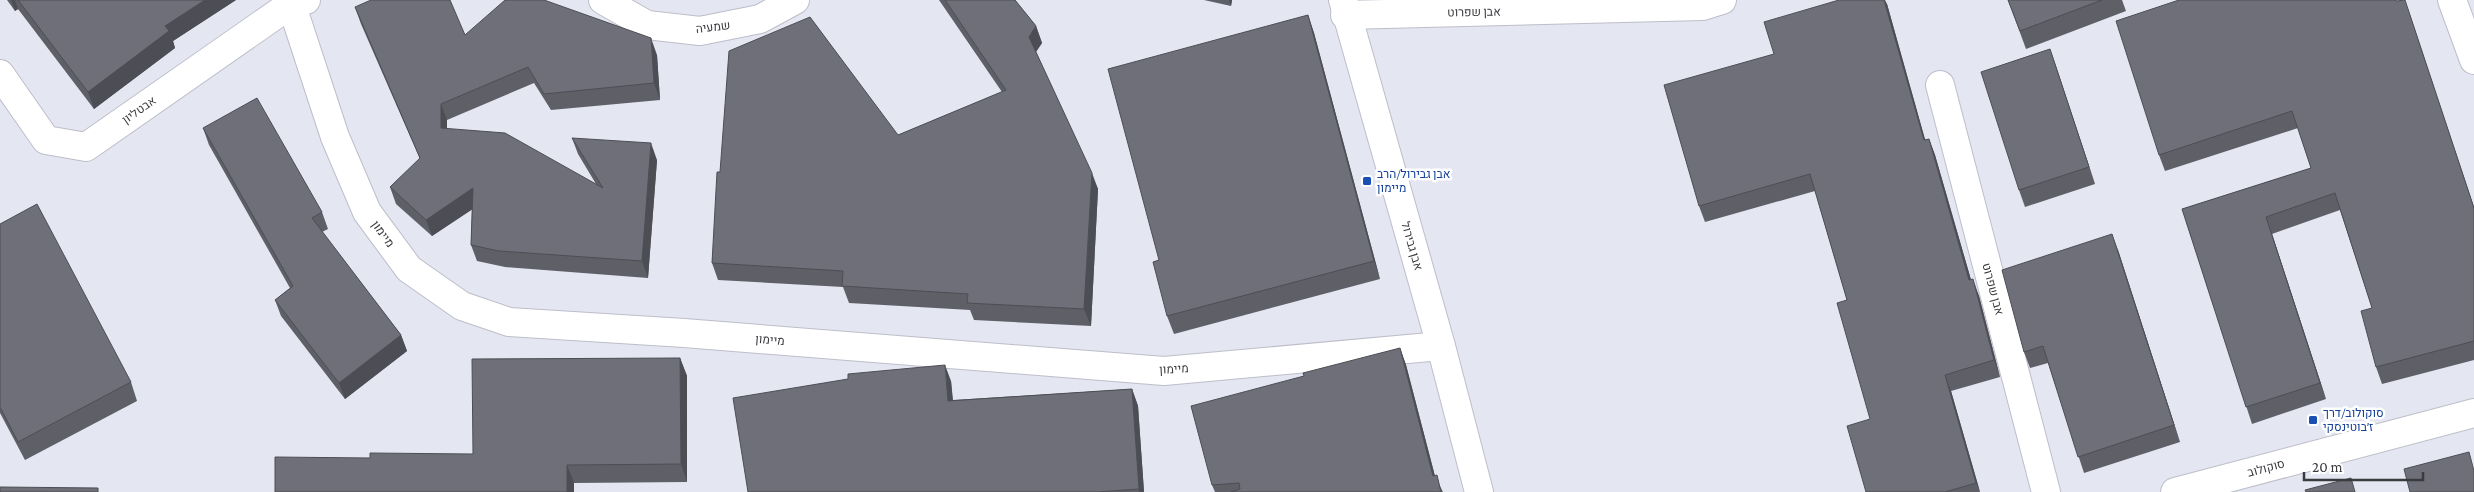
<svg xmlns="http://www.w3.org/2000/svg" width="2474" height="492" viewBox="0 0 2474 492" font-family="'Crimson Pro',Heebo,serif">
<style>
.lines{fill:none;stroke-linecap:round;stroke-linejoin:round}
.minor-casing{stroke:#bdbec9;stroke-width:30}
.tertiary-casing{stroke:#bdbec9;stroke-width:30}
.minor{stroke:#fff;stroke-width:28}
.tertiary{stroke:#fff;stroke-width:28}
.wall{fill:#5f5f68}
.shaded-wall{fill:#4d4e55}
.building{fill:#6e6f79;stroke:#4d4e55}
.transit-dot{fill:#1a4fb4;stroke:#fff;stroke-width:2}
.labels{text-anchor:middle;stroke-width:5;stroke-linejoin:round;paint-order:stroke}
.street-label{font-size:12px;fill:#3a3b3f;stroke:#fff}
.transit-label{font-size:12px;fill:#164399;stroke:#fff;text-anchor:start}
</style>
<rect width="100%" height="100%" fill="#e4e6f1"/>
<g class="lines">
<defs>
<g id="minor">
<path d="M290 0 335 137 367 212 409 269 462 306 509 322 684 333 1164 371 1441 346"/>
<path d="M603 0 647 25 700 31 760 19 795 0"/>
<path d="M1343 0 1441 346 1479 492"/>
<path d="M2452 0 2474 60"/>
<path d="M1345 15 1703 6 1722 0"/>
<path d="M0 74 46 140 86 147 291 4 306 0"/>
<path d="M1940 85 2046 492"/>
</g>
<path id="tertiary" d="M2175 492 2474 413"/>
</defs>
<use href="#minor" class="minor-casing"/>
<use href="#tertiary" class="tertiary-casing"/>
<use href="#minor" class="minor"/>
<use href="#tertiary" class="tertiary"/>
</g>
<g class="wall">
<path d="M7 0H236L173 41 175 48 94 109 18 9 15 11Z"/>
<path d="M939 0H1015L1036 26 1042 43 1036 52 1098 189 1091 326 974 320 970 310 849 303 843 287 718 280 712 263 720 172 898 135 1002 92Z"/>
<path d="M1204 0H1232L1231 6Z"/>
<path d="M2008 0H2122L2126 11 2026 49Z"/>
<path d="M2397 1 2410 15 2474 207V360L2382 384 2376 367 2372 308 2340 210 2272 234 2326 399 2252 424 2182 209 2311 168 2298 128 2165 171 2159 155Z"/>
<path d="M1887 4 1925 140 1929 139 1935 155 1971 280 1979 296 2000 377 1951 391 1980 492H1866L1870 419 1847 300 1815 191 1705 222 1699 206Z"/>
<path d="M355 7 465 35 657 55 660 100 551 110 534 83 447 120V128L596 184 578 154 572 138 657 160 648 278 505 267 477 261 471 245 472 209 432 236 396 204 390 187 420 159 361 24Z"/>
<path d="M1308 15 1314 33 1380 279 1174 334 1167 316 1159 260Z"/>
<path d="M2050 49 2095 184 2025 207 2019 190Z"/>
<path d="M203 128 322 212 328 229 322 232 401 335 407 351 345 399 281 316 275 300 290 288 209 145Z"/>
<path d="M0 224 131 382 137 401 25 460 0 413Z"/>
<path d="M2118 250 2180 442 2084 473 2048 363 2030 368 2024 352Z"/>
<path d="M1400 348 1406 365 1435 476 1443 492H1215L1212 485 1304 376Z"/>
<path d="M680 358 687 376V482L574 483 473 454Z"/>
<path d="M951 381 953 400 1132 389 1138 406 1144 492H748Z"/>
</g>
<g class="shaded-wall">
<path d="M11 0H15L18 9 15 11Z"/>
<path d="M205 0H236L173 41 175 48 94 109 88 92 165 26Z"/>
<path d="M1229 0H1232L1231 6Z"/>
<path d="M1884 0H1885L1887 4 1930 157 1924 140Z"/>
<path d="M1308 15 1314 33 1380 279 1374 261Z"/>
<path d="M1036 26 1042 43 1035 53 1029 37Z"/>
<path d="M651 38 657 55 660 100 654 83Z"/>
<path d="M2050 49 2056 66 2095 184 2089 167Z"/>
<path d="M441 104 447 120V145L441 128Z"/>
<path d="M1929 139 1935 155 1976 297 1969 280Z"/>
<path d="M651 143 657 160 648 278 642 261Z"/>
<path d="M1092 173 1098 189 1091 326 1084 309Z"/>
<path d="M473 188 479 205 432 236 426 220Z"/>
<path d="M2266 217 2272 234 2326 399 2320 383Z"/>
<path d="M2112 234 2118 250 2180 442 2174 425Z"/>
<path d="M1973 279 1979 296 2000 377 1994 360Z"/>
<path d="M401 335 407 351 345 399 339 383Z"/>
<path d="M1400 348 1406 365 1439 492 1433 476Z"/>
<path d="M680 358 687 376V482L681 464Z"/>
<path d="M945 365 951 381 954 417 948 401Z"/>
<path d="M1945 375 1951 391 1980 492 1976 483Z"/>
<path d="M1132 389 1138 406 1144 492H1139V489Z"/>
<path d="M567 465 574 483V492H567Z"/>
</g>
<g class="building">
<path d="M18 0H205L165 26 169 31 88 92Z"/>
<path d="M371 0H450L465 35 505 0H544L651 38 654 83 544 94 528 67 441 104V128L505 133 603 188 572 138 651 143 642 261 499 251 471 245 473 188 426 220 390 187 420 158 355 7Z"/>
<path d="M945 0H1015L1036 26 1029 37 1092 173 1084 309 967 303 968 294 842 286 843 271 712 263 717 172H720L729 51 810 17 898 135 1006 90Z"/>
<path d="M1839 0H1884L1924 140 1929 139 1969 280 1973 279 1994 360 1945 375 1976 483 1945 492H1866L1847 426 1870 419 1837 303 1847 300 1810 174 1699 206 1664 85 1774 54 1764 22Z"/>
<path d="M2008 0H2102L2020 31Z"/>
<path d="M2179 0H2396V1L2405 0 2474 208V341L2376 367 2361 311 2372 308 2335 193 2266 217 2320 383 2246 407 2182 209 2311 168 2292 111 2159 155 2116 21Z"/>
<path d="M1308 15 1374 261 1167 316 1153 262 1159 260 1108 69Z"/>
<path d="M2050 49 2089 167 2019 190 1981 72Z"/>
<path d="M257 98 322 212 312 218 401 335 339 383 275 300 293 286 203 128Z"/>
<path d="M37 204 131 382 18 442 0 407V224Z"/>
<path d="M2112 234 2174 425 2078 457 2043 346 2024 352 2002 270Z"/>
<path d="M1400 348 1433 476 1437 475 1441 492H1231L1240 489 1239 483 1212 485 1191 406 1304 376 1303 373Z"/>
<path d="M680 358 681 464 567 465V492H275V457L370 458V453L473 454 472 359Z"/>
<path d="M945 365 948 401 1132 389 1139 489 1098 492H748L733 398 848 379V374Z"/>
<path d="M2469 452 2474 471V492H2410L2404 469Z"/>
<path d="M2351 478 2355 492H2306L2305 490Z"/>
<path d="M0 487 98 488V492H0Z"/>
</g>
<g class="transit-dot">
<rect x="1362" y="176" width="10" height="10" rx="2.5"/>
<rect x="2308" y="415" width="10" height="10" rx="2.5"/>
</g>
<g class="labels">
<g class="street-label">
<text transform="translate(1474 12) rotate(-1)" y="4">אבן שפרוט</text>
<text transform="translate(713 27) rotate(-7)" y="4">שמעיה</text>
<text transform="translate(139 110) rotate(-35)" y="4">אבטליון</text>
<text transform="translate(383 234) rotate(54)" y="4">מיימון</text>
<text transform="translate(1412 246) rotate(74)" y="4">אבן גבירול</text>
<text transform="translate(1993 289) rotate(75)" y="4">אבן שפרוט</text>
<text transform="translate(770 340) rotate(5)" y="4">מיימון</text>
<text transform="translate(1174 369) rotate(-3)" y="4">מיימון</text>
<text transform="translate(2266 468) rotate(-15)" y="4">סוקולוב</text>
</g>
<g class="transit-label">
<text x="1377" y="178">אבן גבירול/הרב<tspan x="1377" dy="14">מיימון</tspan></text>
<text x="2323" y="417">סוקולוב/דרך<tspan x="2323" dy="14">ז׳בוטינסקי</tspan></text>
</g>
</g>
<path d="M2304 472v8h119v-8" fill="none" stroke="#3a3b3f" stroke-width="2.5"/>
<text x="2312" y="472" font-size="15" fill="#3a3b3f" stroke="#ffffff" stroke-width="4" paint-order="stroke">20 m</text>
</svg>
